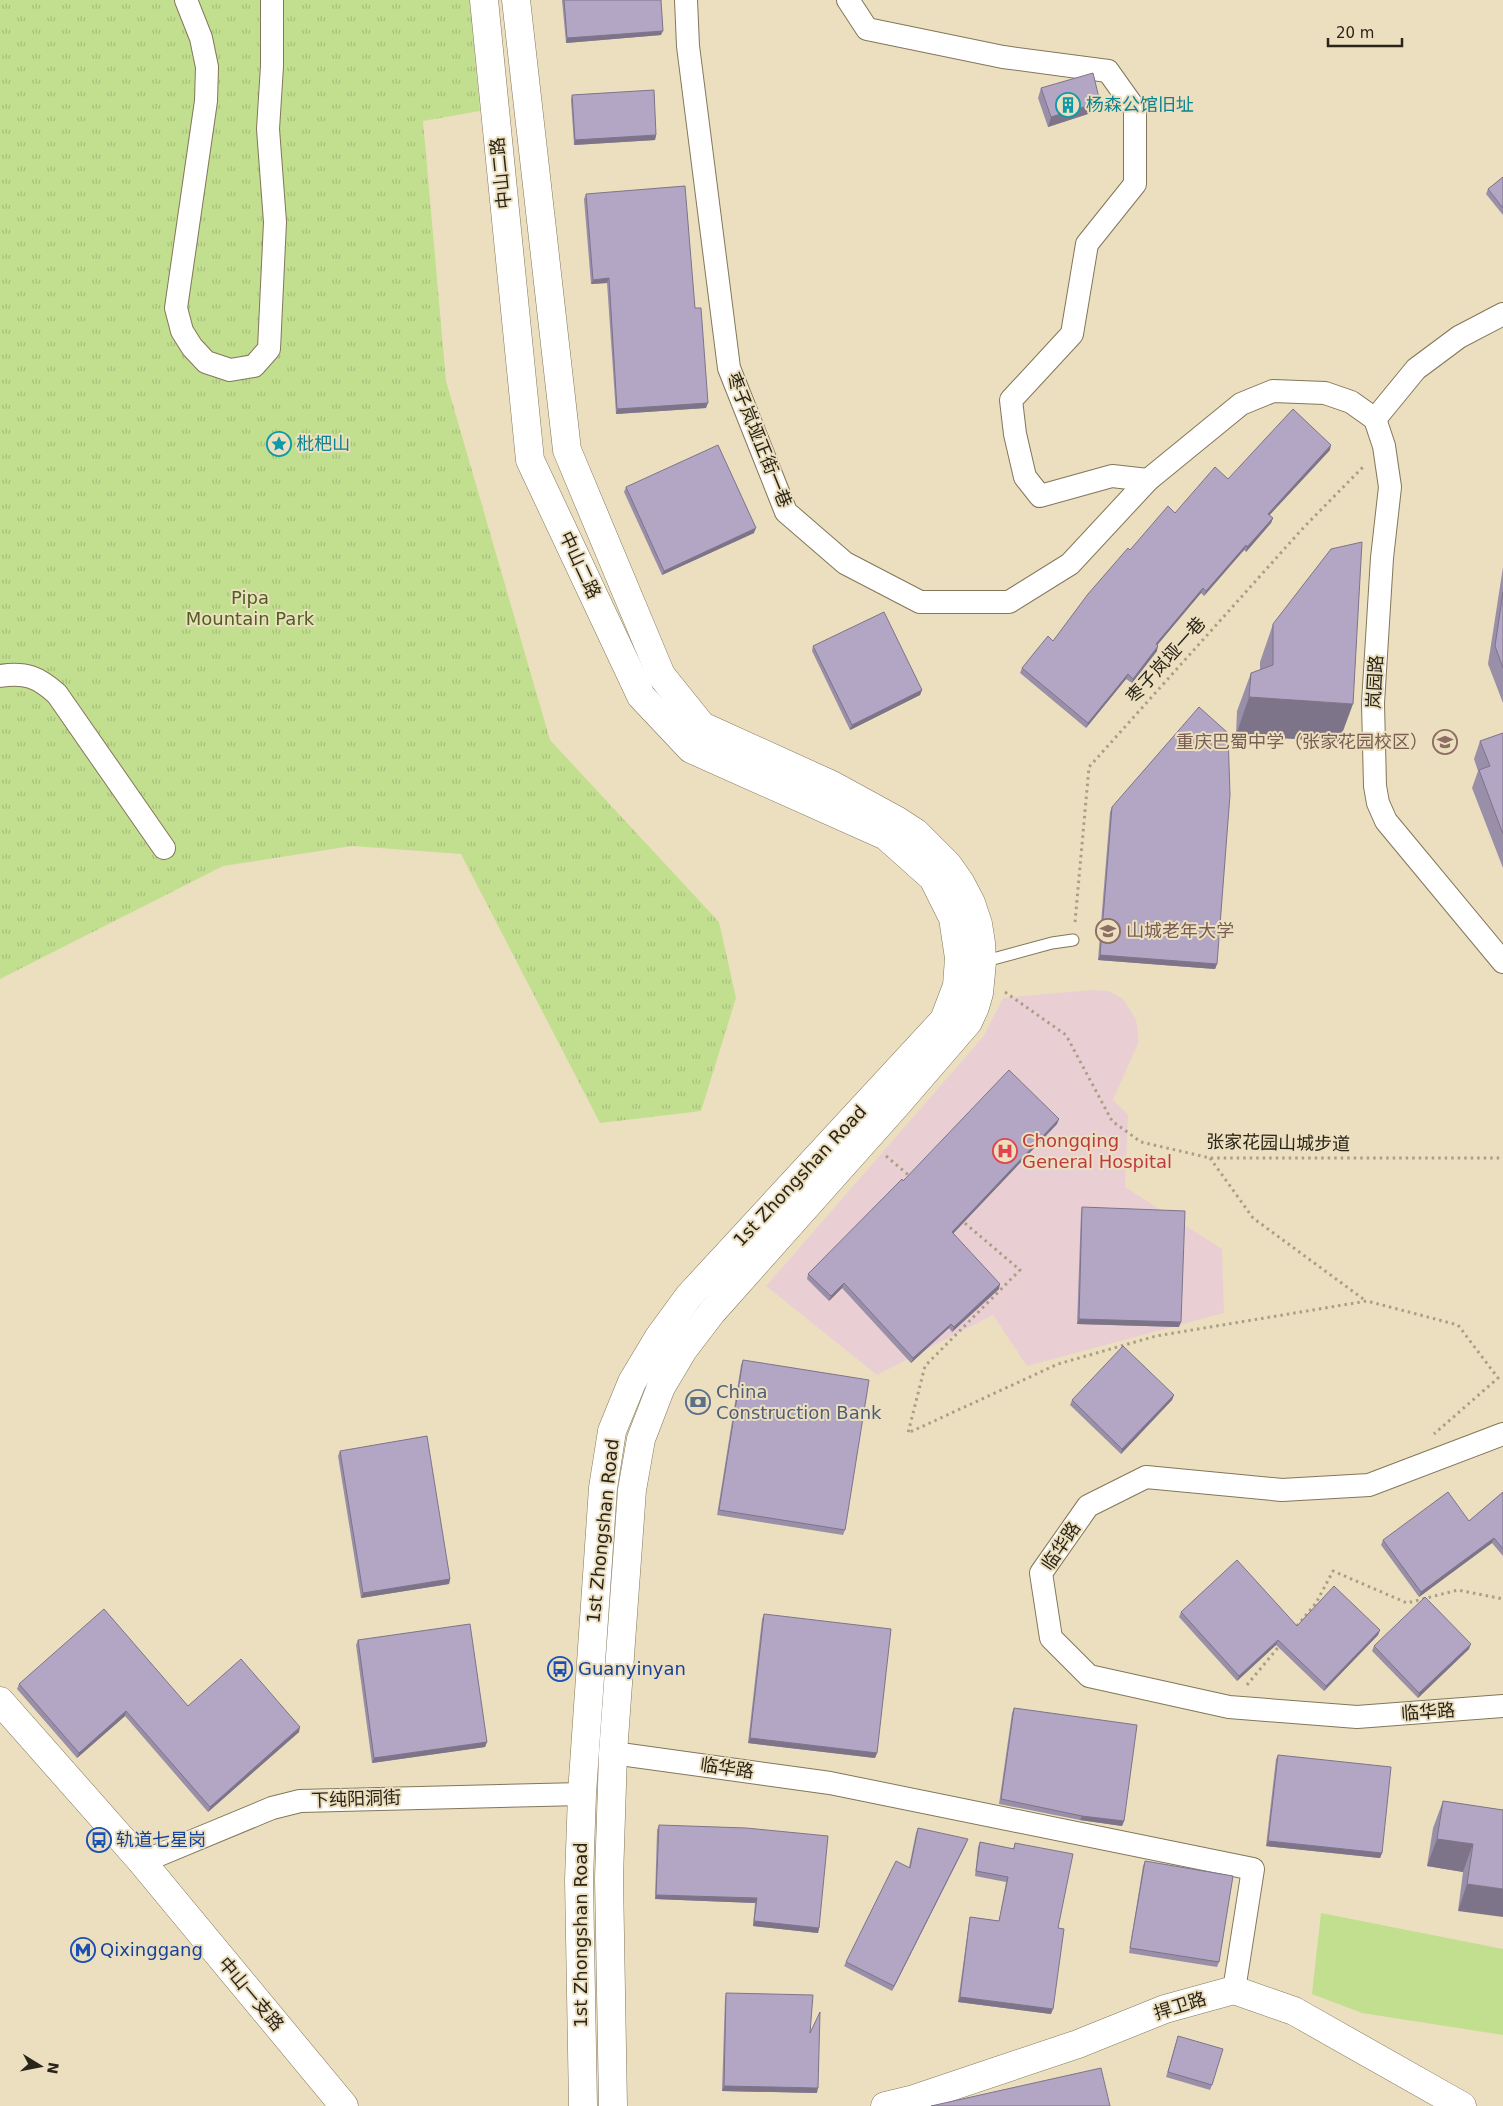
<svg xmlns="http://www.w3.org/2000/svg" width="1503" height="2106" viewBox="0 0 1503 2106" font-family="'DejaVu Sans','Noto Sans SC',sans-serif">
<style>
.medical{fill:#e9cfd4}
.grass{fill:url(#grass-tufts)}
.pitch{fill:#c2df8f}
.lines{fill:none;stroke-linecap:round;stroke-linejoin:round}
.service-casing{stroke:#83765a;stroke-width:13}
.minor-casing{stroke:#83765a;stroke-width:24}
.tertiary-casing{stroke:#83765a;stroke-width:29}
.secondary-casing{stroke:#83765a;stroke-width:29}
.path{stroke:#aa9f86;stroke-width:3;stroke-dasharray:2.5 4;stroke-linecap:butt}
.service{stroke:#fff;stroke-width:11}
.minor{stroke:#fff;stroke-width:22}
.tertiary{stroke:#fff;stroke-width:28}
.secondary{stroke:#fff;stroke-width:28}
.wall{fill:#998fa9}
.shaded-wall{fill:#7d7489}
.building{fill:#b2a6c4;stroke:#7d7489}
.labels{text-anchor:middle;stroke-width:4;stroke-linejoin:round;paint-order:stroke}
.culture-label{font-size:18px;fill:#0d838f;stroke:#ecdfbf;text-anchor:start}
.street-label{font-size:18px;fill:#2a2519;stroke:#ecdfbf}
.park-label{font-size:18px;fill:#4c611e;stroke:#ecdfbf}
.education-label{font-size:18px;fill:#785e54;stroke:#ecdfbf;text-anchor:end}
.health-label{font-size:18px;fill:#be3a42;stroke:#ecdfbf;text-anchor:start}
.service-label{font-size:18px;fill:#4e5e75;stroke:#ecdfbf;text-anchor:start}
.transit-label{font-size:18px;fill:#164399;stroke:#ecdfbf;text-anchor:start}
</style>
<defs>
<pattern id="grass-tufts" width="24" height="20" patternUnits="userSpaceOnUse" patternTransform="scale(1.25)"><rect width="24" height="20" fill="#c2df8f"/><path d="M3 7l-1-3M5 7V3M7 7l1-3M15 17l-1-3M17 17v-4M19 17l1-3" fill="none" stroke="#a7bf7b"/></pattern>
</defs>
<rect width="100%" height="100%" fill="#ecdfbf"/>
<path class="medical" d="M1092 990 1109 991 1123 999 1136 1019 1139 1041 1113 1100 1128 1115 1125 1187 1222 1249 1224 1313 1027 1366 993 1315 877 1375 766 1286 983 1037 1003 998Z"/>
<path class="grass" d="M0 0H470L480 111 423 121 446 381 550 740 719 922 736 998 701 1111 600 1123 461 854 352 846 223 866 0 979Z"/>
<path class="pitch" d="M1321 1913 1503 1949V2035L1362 2013 1312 1994Z"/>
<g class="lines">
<defs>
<path id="service" d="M982 962 1052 943 1073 940"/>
<g id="minor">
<path d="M186 0 201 38 207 67 206 101 176 308 182 331 192 347 206 362 230 370 254 366 269 349 275 222 268 129 272 66V0"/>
<path d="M686 0 688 46 729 368 786 512 845 563 920 602H1009L1070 564 1148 480 1241 404 1273 391 1325 393 1351 402 1375 419"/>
<path d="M848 0 867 29 1003 57 1108 71 1135 109V184L1087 244 1072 334 1011 400 1015 434 1025 477 1040 496 1112 476 1148 480"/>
<path d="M1375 419 1384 446 1390 487 1382 558 1373 703 1375 786 1378 803 1386 821 1503 962"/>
<path d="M1375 419 1416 369 1459 337 1503 314"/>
<path d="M0 676C26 672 38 677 57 694L164 848"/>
<path d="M1503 1434 1369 1485 1282 1490 1146 1477 1088 1506 1041 1573 1051 1638 1089 1676 1229 1707 1357 1717 1503 1706"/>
<path d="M613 1753 830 1783 1253 1869 1234 1990"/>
<path d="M142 1862 272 1808 300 1801 582 1794"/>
</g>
<g id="tertiary">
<path d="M0 1701 142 1862 344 2106"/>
<path d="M885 2106 914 2099 1078 2044 1165 2009 1234 1990 1294 2011 1462 2106"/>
</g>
<g id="secondary">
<path d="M484 0 530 460 641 696 691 749 886 836 933 878 953 918 959 958 957 986 944 1020 689 1296 659 1337 632 1382 612 1431 603 1488 582 1794 579 1880 583 2106"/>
<path d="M516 0 567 450 661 675 702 726 832 785 896 820 916 833 948 865 960 882 971 903 978 924 981 943 982 962 979 993 975 1007 968 1022 899 1102 712 1312 683 1350 661 1387 641 1439 632 1490 613 1753 609 1878 613 2106"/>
</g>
</defs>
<use href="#service" class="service-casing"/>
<use href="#minor" class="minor-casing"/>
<use href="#tertiary" class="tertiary-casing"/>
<use href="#secondary" class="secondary-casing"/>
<g class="path">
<path d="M1075 922 1089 767 1304 527 1364 466"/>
<path d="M1005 992 1066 1035 1112 1121 1141 1142 1210 1158H1503"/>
<path d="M886 1156 912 1178"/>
<path d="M1210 1158 1253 1218 1366 1301"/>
<path d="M960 1219 1020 1270 925 1366 908 1433 1058 1364 1156 1336 1367 1301 1458 1325 1498 1378 1434 1434"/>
<path d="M1297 1626 1316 1603 1333 1571 1407 1603 1458 1590 1503 1599"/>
<path d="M1247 1685 1281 1644"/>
</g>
<use href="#service" class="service"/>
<use href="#minor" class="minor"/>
<use href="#tertiary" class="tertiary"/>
<use href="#secondary" class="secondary"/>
</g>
<g class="wall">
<path d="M562 0H661V35L566 43Z"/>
<path d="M1041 88 1100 102 1097 111 1048 127 1038 98Z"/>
<path d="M572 95 656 135 655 140 574 145 571 100Z"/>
<path d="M1503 177V215L1486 194 1488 189Z"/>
<path d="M586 194 695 308 706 408 616 414 607 283 591 284 584 199Z"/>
<path d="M1330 450 1269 515 1273 518 1271 523 1246 552 1244 550 1204 596 1201 593 1157 645V651L1132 683 1126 679 1086 728 1020 673 1022 668 1053 641 1130 550 1175 513 1228 479Z"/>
<path d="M626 487 754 533 662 575 624 492Z"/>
<path d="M1503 567V703L1488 664Z"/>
<path d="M1273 624 1339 742 1236 735 1237 711 1251 673 1260 670V662Z"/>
<path d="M813 646 922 690 920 695 850 730 812 651Z"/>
<path d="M1503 733V868L1472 788 1478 771 1474 759 1480 741Z"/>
<path d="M1112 807 1217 964 1215 969 1098 960 1110 812Z"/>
<path d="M1057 1124 953 1233 999 1289 952 1332 949 1328 911 1363 842 1288 829 1301 807 1279 808 1274 903 1181Z"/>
<path d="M1082 1207 1179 1327 1077 1324 1081 1212Z"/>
<path d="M743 1360 845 1530 843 1535 717 1515 741 1365Z"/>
<path d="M1174 1395 1172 1400 1121 1454 1070 1405 1072 1400Z"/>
<path d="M340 1451 450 1579 449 1584 361 1598 338 1456Z"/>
<path d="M1503 1492V1556L1492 1543 1419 1597 1381 1545 1383 1540 1469 1521Z"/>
<path d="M1181 1612 1297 1626 1380 1630 1378 1635 1324 1691 1276 1645 1237 1681 1179 1617Z"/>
<path d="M764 1614 877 1753 875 1758 748 1743 762 1619Z"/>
<path d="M358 1640 487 1742 485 1747 372 1763 356 1645Z"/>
<path d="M1374 1646 1469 1649 1418 1698 1372 1651Z"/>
<path d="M19 1684 188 1706 299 1732 208 1812 125 1716 77 1758 17 1689Z"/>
<path d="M1014 1708 1124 1821 1122 1826 1080 1820 999 1804 1012 1713Z"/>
<path d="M1278 1755 1382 1853 1380 1858 1266 1846 1276 1759Z"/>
<path d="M1443 1801 1503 1810 1458 1911 1463 1872 1427 1866 1433 1828Z"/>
<path d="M659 1825 819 1928 818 1933 753 1926 755 1903 655 1899 657 1830Z"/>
<path d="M918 1828 966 1844 892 1991 844 1966 846 1962 909 1867 916 1833Z"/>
<path d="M980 1842 1013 1849 1015 1843 1058 1928 1051 2014 958 2002 969 1922 970 1917 999 1921 1006 1882 975 1876 978 1847Z"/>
<path d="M1145 1861 1219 1962 1217 1967 1129 1953 1143 1866Z"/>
<path d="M726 1993 817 2093 722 2091 725 1998Z"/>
<path d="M1178 2036 1212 2085 1210 2090 1166 2077Z"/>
</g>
<g class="shaded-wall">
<path d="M663 31 661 35 566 43 567 38Z"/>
<path d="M1100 102 1097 111 1048 127 1051 117Z"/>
<path d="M656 135 655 140 574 145 575 140Z"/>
<path d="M609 278 607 283 591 284 593 280Z"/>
<path d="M708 403 706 408 616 414 617 409Z"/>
<path d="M1331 445 1330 450 1266 519 1268 514Z"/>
<path d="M1273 518 1271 523 1246 552 1247 547Z"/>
<path d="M756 528 754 533 662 575 664 571Z"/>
<path d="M1246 545 1244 550 1204 596 1206 591Z"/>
<path d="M1203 588 1201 593 1154 649 1156 644Z"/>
<path d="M1158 646 1157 651 1132 683 1133 679Z"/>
<path d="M1128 674 1126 679 1086 728 1088 723Z"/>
<path d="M922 690 920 695 850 730 852 725Z"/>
<path d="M1249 697 1353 704 1339 742 1236 735Z"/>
<path d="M1100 955 1217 964 1215 969 1098 960Z"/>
<path d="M1059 1119 1057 1124 950 1237 952 1232Z"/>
<path d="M844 1283 842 1288 829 1301 831 1296Z"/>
<path d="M1000 1284 999 1289 952 1332 954 1327Z"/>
<path d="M1079 1319 1181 1322 1179 1327 1077 1324Z"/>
<path d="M951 1324 949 1328 911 1363 913 1358Z"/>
<path d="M1174 1395 1172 1400 1121 1454 1122 1449Z"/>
<path d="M1494 1538 1492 1543 1419 1597 1421 1592Z"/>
<path d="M450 1579 449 1584 361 1598 363 1593Z"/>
<path d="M1380 1630 1378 1635 1324 1691 1326 1686Z"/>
<path d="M1278 1640 1276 1645 1237 1681 1239 1676Z"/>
<path d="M1471 1644 1469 1649 1418 1698 1419 1693Z"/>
<path d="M126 1711 125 1716 77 1758 79 1753Z"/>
<path d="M300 1727 299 1732 208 1812 210 1807Z"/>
<path d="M750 1738 877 1753 875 1758 748 1743Z"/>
<path d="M487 1742 485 1747 372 1763 374 1758Z"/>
<path d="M1082 1816 1124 1821 1122 1826 1080 1820Z"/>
<path d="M968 1839 966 1844 892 1991 894 1986Z"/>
<path d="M1437 1839 1473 1844 1463 1872 1427 1866Z"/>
<path d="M1268 1841 1382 1853 1380 1858 1266 1846Z"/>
<path d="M1467 1884 1503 1889V1917L1458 1911Z"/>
<path d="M656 1895 757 1898 755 1903 655 1899Z"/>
<path d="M754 1921 819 1928 818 1933 753 1926Z"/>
<path d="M960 1997 1053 2009 1051 2014 958 2002Z"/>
<path d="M724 2086 818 2088 817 2093 722 2091Z"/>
</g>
<g class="building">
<path d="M564 0H661L663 31 567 38Z"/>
<path d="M1093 73 1100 102 1051 117 1041 88Z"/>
<path d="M654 90 656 135 575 140 572 95Z"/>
<path d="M1503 177V208L1488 189Z"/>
<path d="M685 186 695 308H701L708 403 617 409 609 278 593 280 586 194Z"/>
<path d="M1293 409 1331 445 1268 514 1273 518 1247 547 1246 545 1206 591 1203 588 1156 644 1158 646 1133 679 1128 674 1088 723 1022 668 1048 636 1053 641 1088 594 1128 548 1130 550 1168 506 1175 513 1215 467 1228 479Z"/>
<path d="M718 445 756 528 664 571 626 487Z"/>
<path d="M1362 542 1353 704 1249 697 1251 673 1273 665V624L1331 549Z"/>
<path d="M1503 592V668L1495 646Z"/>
<path d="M884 612 922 690 852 725 813 646Z"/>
<path d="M1199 707 1228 733 1230 795 1217 964 1100 955 1112 807Z"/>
<path d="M1503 733V834L1479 770 1490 766 1480 741Z"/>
<path d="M1009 1070 1059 1119 952 1232 1000 1284 954 1327 951 1324 913 1358 844 1283 831 1296 808 1274 902 1179 903 1181Z"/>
<path d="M1082 1207 1185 1211 1181 1322 1079 1319Z"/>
<path d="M1123 1346 1174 1395 1122 1449 1072 1400Z"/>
<path d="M743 1360 869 1380 845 1530 719 1510Z"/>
<path d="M427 1436 450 1579 363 1593 340 1451Z"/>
<path d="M1448 1492 1469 1521 1503 1492V1549L1494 1538 1421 1592 1383 1540Z"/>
<path d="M1237 1560 1297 1626 1334 1586 1380 1630 1326 1686 1278 1640 1239 1676 1181 1612Z"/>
<path d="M1425 1597 1471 1644 1419 1693 1374 1646Z"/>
<path d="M104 1609 188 1706 241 1659 300 1727 210 1807 126 1711 79 1753 19 1684Z"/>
<path d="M764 1614 891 1629 877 1753 750 1738Z"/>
<path d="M470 1624 487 1742 374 1758 358 1640Z"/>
<path d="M1014 1708 1137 1725 1124 1821 1082 1816 1001 1799Z"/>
<path d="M1278 1755 1391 1767 1382 1853 1268 1841Z"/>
<path d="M1443 1801 1503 1810V1889L1467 1884 1473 1844 1437 1839Z"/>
<path d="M659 1825 746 1828 828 1836 819 1928 754 1921 757 1898 656 1895Z"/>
<path d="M918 1828 968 1839 894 1986 846 1962 896 1861 910 1868Z"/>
<path d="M980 1842 1014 1849 1015 1843 1073 1854 1058 1928 1064 1929 1053 2009 960 1997 970 1917 999 1921 1008 1877 976 1871Z"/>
<path d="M1145 1861 1233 1876 1219 1962 1130 1948Z"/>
<path d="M726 1993 813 1995 810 2033 820 2012 818 2088 724 2086Z"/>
<path d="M1178 2036 1223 2049 1212 2085 1168 2072Z"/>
<path d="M1101 2068 1110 2106H931Z"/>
</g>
<defs>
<symbol id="building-ring" viewBox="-11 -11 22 22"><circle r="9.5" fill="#ecdfbf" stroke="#0f9aa8" stroke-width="1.5"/><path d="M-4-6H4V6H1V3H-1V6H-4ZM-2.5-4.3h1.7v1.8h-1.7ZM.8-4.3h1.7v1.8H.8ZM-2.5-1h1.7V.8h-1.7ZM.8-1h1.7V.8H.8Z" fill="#0f9aa8"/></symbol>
<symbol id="sight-ring" viewBox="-11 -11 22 22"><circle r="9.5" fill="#ecdfbf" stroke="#0f9aa8" stroke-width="1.5"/><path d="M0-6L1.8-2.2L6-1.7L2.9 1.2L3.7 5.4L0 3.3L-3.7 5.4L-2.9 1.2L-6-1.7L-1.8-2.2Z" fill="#0f9aa8"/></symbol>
<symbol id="school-ring" viewBox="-11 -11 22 22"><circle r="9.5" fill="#ecdfbf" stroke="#8d6e63" stroke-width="1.5"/><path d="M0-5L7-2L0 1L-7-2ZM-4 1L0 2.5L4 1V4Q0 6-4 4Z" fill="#8d6e63"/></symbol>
<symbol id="university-ring" viewBox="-11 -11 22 22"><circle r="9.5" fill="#ecdfbf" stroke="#8d6e63" stroke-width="1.5"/><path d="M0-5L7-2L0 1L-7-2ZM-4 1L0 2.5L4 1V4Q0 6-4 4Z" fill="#8d6e63"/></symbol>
<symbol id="hospital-ring" viewBox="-11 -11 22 22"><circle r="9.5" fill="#ecdfbf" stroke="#e0444e" stroke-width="1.5"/><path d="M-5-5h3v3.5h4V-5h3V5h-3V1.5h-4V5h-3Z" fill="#e0444e"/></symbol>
<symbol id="bank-ring" viewBox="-11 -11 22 22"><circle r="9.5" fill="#ecdfbf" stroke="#5c6f8a" stroke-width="1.5"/><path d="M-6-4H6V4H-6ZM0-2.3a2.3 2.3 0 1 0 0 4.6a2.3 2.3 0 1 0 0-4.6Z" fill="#5c6f8a"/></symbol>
<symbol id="bus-ring" viewBox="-11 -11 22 22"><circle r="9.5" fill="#ecdfbf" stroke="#1a4fb4" stroke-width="1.5"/><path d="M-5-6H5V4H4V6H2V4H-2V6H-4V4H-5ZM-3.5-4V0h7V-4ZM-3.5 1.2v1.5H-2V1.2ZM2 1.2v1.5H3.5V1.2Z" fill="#1a4fb4"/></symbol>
<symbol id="metro-ring" viewBox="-11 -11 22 22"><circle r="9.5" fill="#ecdfbf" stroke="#1a4fb4" stroke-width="1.5"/><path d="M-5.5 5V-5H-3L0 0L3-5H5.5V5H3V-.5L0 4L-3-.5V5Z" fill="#1a4fb4"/></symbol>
</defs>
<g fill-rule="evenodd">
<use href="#building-ring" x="1054" y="91" width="28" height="28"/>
<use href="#sight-ring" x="265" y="430" width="28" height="28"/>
<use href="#school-ring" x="1431" y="728" width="28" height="28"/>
<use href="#university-ring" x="1094" y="917" width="28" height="28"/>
<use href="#hospital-ring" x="991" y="1137" width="28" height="28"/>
<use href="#bank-ring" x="684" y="1388" width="28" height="28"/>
<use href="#bus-ring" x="546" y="1655" width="28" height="28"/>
<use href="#bus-ring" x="85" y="1826" width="28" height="28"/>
<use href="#metro-ring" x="69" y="1936" width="28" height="28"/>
</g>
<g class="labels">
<g class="culture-label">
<text x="1086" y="111">杨森公馆旧址</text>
<text x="296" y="450">枇杷山</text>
</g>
<g class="street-label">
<text transform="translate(501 173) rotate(-96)" y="6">中山二路</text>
<text transform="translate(759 440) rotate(68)" y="6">枣子岚垭正街一巷</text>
<text transform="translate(580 565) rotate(65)" y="6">中山二路</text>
<text transform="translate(1166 660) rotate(-48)" y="6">枣子岚垭一巷</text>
<text transform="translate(1375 682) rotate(-87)" y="6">岚园路</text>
<text transform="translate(1278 1143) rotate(1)" y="6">张家花园山城步道</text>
<text transform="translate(800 1176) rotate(-47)" y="6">1st Zhongshan Road</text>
<text transform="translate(603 1531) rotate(-84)" y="6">1st Zhongshan Road</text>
<text transform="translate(1061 1546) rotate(-56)" y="6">临华路</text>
<text transform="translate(1428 1712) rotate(-4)" y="6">临华路</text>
<text transform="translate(727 1768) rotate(8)" y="6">临华路</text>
<text transform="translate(356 1799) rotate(-2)" y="6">下纯阳洞街</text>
<text transform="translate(581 1935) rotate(-90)" y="6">1st Zhongshan Road</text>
<text transform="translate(251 1994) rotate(50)" y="6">中山一支路</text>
<text transform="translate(1180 2006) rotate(-17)" y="6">捍卫路</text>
</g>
<g class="park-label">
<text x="250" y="604">Pipa<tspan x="250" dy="21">Mountain Park</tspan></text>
</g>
<g class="education-label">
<text x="1428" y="748">重庆巴蜀中学（张家花园校区）</text>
<text x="1126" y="937" text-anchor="start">山城老年大学</text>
</g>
<g class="health-label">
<text x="1022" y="1147">Chongqing<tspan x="1022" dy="21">General Hospital</tspan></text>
</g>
<g class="service-label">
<text x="716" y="1398">China<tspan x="716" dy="21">Construction Bank</tspan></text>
</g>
<g class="transit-label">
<text x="578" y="1675">Guanyinyan</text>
<text x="116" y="1846">轨道七星岗</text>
<text x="100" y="1956">Qixinggang</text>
</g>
</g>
<g transform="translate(40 2066) rotate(100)" stroke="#ecdfbf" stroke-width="4" paint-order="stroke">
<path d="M0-4L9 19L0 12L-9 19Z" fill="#2a2519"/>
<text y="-8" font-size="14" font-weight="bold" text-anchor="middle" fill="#2a2519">N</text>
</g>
<path d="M1328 38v8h74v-8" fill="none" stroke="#2a2519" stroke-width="2.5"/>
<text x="1336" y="38" font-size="15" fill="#2a2519" stroke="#ecdfbf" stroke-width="4" paint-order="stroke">20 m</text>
</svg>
